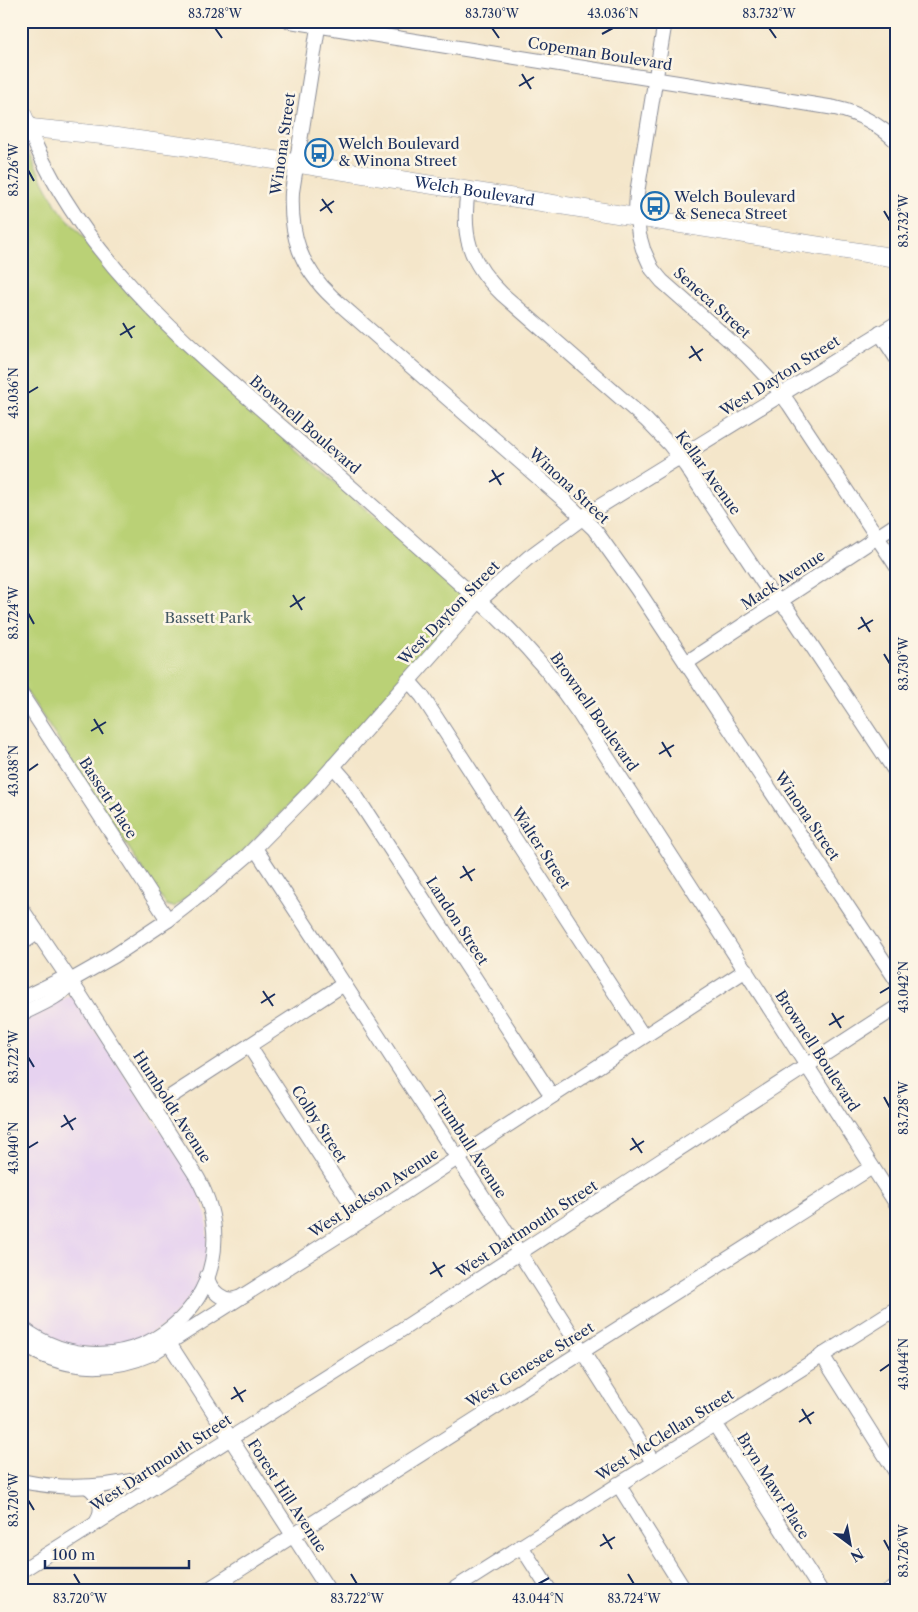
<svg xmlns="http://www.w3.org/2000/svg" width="918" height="1612" viewBox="0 0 918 1612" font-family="'Libre Caslon Text',serif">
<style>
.built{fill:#e6d2f0}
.green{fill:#bad176;stroke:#6a806a}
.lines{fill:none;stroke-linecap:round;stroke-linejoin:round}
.minor-casing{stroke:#888a94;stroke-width:16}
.major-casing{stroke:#888a94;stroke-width:19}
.minor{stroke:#fff;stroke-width:14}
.major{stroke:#fff;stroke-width:18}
.ticks{fill:none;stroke:#1b2f5e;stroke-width:2}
.labels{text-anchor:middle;stroke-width:5;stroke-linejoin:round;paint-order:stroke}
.street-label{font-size:15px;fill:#1b2f5e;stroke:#fcf5e5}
.poi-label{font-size:15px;fill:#1b2f5e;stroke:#fcf5e5;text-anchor:start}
.park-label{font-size:15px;fill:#435864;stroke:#fcf5e5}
.neatline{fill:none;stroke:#1b2f5e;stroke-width:2}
.ticks-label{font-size:12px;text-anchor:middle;fill:#1b2f5e}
</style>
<rect width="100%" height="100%" fill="#fcf5e5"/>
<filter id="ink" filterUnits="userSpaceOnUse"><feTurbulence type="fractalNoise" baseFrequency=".02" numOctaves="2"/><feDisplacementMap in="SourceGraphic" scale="10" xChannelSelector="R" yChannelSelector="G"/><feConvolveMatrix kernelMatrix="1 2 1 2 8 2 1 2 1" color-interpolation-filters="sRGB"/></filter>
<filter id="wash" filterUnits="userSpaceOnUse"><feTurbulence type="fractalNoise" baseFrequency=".0096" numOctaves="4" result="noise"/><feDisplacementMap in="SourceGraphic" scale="20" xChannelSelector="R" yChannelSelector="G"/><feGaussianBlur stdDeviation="1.12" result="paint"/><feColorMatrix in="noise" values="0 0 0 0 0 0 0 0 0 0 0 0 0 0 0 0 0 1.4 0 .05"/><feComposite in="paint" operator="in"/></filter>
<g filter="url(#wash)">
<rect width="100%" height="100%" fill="#f4e6ca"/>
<path class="built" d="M72 996 196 1184 207 1218V1254L196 1289 167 1324 136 1341 107 1348 75 1347 37 1332 21 1320V1019L67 997Z"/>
<path class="green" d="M21 145 27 150 56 205 94 250 229 389 464 596C466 602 465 606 461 611L325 768 232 862 174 907 166 905 21 683Z"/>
</g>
<g filter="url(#ink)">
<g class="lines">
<defs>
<g id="minor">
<path d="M290 21 835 108C858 113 880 125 897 142"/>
<path d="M319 21 292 192C290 236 300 267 333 298L565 501 594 529 637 589 897 981"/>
<path d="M665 21 637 193 636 211 639 235 643 249 652 269 662 281 746 355 778 389 789 404 897 567"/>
<path d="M21 132 28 127C81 262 199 355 305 447 369 502 432 559 495 615 526 645 554 677 578 712L897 1205"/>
<path d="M468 190C461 235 469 262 502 294L646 420 670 445 686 466 768 590 788 610 897 774"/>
<path d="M880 333 897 359"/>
<path d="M686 663 897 524"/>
<path d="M408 680 422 696 643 1036"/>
<path d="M21 694 168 920"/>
<path d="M333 766 346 781 552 1096"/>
<path d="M255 848 512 1241 653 1462"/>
<path d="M21 908 82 998 197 1177C263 1294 126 1407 21 1327"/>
<path d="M21 944 37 933"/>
<path d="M21 999 60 980 70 981"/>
<path d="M21 1014C33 1008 68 994 70 981L114 956 168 920 213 885 248 855 315 787 479 601 528 558 589 513 897 323"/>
<path d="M249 1046 362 1220"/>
<path d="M153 1108 344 984"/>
<path d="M207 1276C209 1290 224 1304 238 1298"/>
<path d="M165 1337 329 1591"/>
<path d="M21 1343C61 1370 108 1373 151 1354L347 1230 746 970"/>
<path d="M822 1355 897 1474"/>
<path d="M714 1423 821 1591"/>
<path d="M21 1481C49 1487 78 1488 106 1485 120 1483 135 1480 149 1479L153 1480 156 1485"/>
<path d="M618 1484 685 1591"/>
<path d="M88 1487C100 1495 105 1511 96 1523"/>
<path d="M521 1546 550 1591"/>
<path d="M21 1571 401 1330 897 1007"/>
<path d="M206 1591 872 1167"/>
<path d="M451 1591 897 1308"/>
<path d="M889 1591 897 1586"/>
</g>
<g id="major">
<path d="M21 111 28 127"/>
<path id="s1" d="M21 127 102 135 204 149 897 258"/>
</g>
</defs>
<use href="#minor" class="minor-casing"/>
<use href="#major" class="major-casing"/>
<use href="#minor" class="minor"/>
<use href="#major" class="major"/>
</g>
</g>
<path class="ticks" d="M215 28 222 38M492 28 499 38M769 28 776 38M602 34 613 28M522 74 531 89M519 86 534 77M28 170 34 181M322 199 332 213M320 211 334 201M884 211 890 221M123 323 132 338M120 335 135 326M691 346 701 361M689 358 703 349M28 393 38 387M492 470 501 485M489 482 504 473M293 595 302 610M290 607 305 597M28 613 34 624M861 617 870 632M858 629 873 620M884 654 890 664M94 719 103 734M91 731 106 722M662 742 671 757M659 754 674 745M28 771 38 764M463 866 472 881M460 878 475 869M263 991 273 1006M880 993 890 987M261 1003 275 994M832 1013 841 1028M829 1025 844 1016M28 1057 34 1067M884 1097 890 1108M64 1115 73 1130M61 1127 76 1118M632 1138 642 1153M28 1148 38 1142M630 1150 644 1141M433 1262 442 1277M430 1274 445 1265M880 1371 890 1364M234 1387 243 1402M231 1399 246 1390M802 1409 811 1424M799 1422 814 1412M28 1500 34 1510M603 1534 612 1549M884 1540 890 1551M600 1546 615 1537M74 1574 80 1584M351 1574 357 1584M628 1574 634 1584M538 1584 549 1578"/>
<defs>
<symbol id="bus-ring" viewBox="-11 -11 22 22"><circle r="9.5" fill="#fcf5e5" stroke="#1f6fb2" stroke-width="1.5"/><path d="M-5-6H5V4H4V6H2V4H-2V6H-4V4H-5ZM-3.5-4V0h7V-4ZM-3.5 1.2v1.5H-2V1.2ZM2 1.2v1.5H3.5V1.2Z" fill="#1f6fb2"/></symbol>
</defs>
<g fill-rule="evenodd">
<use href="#bus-ring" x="303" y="137" width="32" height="32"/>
<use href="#bus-ring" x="639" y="190" width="32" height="32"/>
</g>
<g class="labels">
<g class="street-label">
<text transform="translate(600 54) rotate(9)" y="5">Copeman Boulevard</text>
<text transform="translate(283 144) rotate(-82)" y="5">Winona Street</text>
<text dy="5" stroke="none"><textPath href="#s1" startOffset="458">Welch Boulevard</textPath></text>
<text transform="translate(712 303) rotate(42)" y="5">Seneca Street</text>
<text transform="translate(780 376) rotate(-32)" y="5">West Dayton Street</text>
<text transform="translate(305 425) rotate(41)" y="5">Brownell Boulevard</text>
<text transform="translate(708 473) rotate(54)" y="5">Kellar Avenue</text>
<text transform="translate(569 486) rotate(43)" y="5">Winona Street</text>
<text transform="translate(783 580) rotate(-33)" y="5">Mack Avenue</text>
<text transform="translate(449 613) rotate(-46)" y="5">West Dayton Street</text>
<text transform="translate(594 712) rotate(55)" y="5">Brownell Boulevard</text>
<text transform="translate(108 798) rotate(57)" y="5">Bassett Place</text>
<text transform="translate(807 816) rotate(56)" y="5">Winona Street</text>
<text transform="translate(541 848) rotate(57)" y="5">Walter Street</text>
<text transform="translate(457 921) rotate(57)" y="5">Landon Street</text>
<text transform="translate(817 1051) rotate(57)" y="5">Brownell Boulevard</text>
<text transform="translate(172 1107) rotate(57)" y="5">Humboldt Avenue</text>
<text transform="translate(319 1124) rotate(57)" y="5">Colby Street</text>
<text transform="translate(469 1145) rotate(57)" y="5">Trumbull Avenue</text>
<text transform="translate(374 1193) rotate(-33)" y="5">West Jackson Avenue</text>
<text transform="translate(527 1229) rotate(-33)" y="5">West Dartmouth Street</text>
<text transform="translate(530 1365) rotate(-32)" y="5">West Genesee Street</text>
<text transform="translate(665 1435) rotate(-32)" y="5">West McClellan Street</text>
<text transform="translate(161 1463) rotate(-33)" y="5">West Dartmouth Street</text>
<text transform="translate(773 1486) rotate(58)" y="5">Bryn Mawr Place</text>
<text transform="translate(287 1496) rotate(57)" y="5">Forest Hill Avenue</text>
</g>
<g class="poi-label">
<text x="338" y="149">Welch Boulevard<tspan x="338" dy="17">&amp; Winona Street</tspan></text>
<text x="674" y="202">Welch Boulevard<tspan x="674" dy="17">&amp; Seneca Street</tspan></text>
</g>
<g class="park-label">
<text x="208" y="623">Bassett Park</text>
</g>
</g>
<rect width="918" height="1612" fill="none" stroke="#fcf5e5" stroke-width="55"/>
<g transform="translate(850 1544) rotate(148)" stroke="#fcf5e5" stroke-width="4" paint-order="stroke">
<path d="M0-4L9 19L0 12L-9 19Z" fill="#1b2f5e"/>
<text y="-8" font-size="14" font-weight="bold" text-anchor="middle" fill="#1b2f5e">N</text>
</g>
<path d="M45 1560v8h144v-8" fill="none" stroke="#1b2f5e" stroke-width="2.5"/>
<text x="52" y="1560" font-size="15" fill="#1b2f5e" stroke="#fcf5e5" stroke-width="4" paint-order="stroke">100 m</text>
<rect x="28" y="28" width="862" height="1556" class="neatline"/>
<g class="ticks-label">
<text x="215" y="18">83.728°W</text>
<text x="492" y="18">83.730°W</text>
<text x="613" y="18">43.036°N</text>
<text x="769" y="18">83.732°W</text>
<text transform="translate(14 170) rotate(-90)" y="4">83.726°W</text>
<text transform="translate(904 221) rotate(-90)" y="4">83.732°W</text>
<text transform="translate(14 393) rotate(-90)" y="4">43.036°N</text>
<text transform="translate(14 613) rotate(-90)" y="4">83.724°W</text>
<text transform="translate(904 664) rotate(-90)" y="4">83.730°W</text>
<text transform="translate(14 771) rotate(-90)" y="4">43.038°N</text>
<text transform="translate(904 987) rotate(-90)" y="4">43.042°N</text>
<text transform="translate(14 1057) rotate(-90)" y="4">83.722°W</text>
<text transform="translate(904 1108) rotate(-90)" y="4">83.728°W</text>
<text transform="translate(14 1148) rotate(-90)" y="4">43.040°N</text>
<text transform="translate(904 1364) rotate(-90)" y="4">43.044°N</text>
<text transform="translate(14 1500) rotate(-90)" y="4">83.720°W</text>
<text transform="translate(904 1551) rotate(-90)" y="4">83.726°W</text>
<text x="80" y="1603">83.720°W</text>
<text x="357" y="1603">83.722°W</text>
<text x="538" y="1603">43.044°N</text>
<text x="634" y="1603">83.724°W</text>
</g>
</svg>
